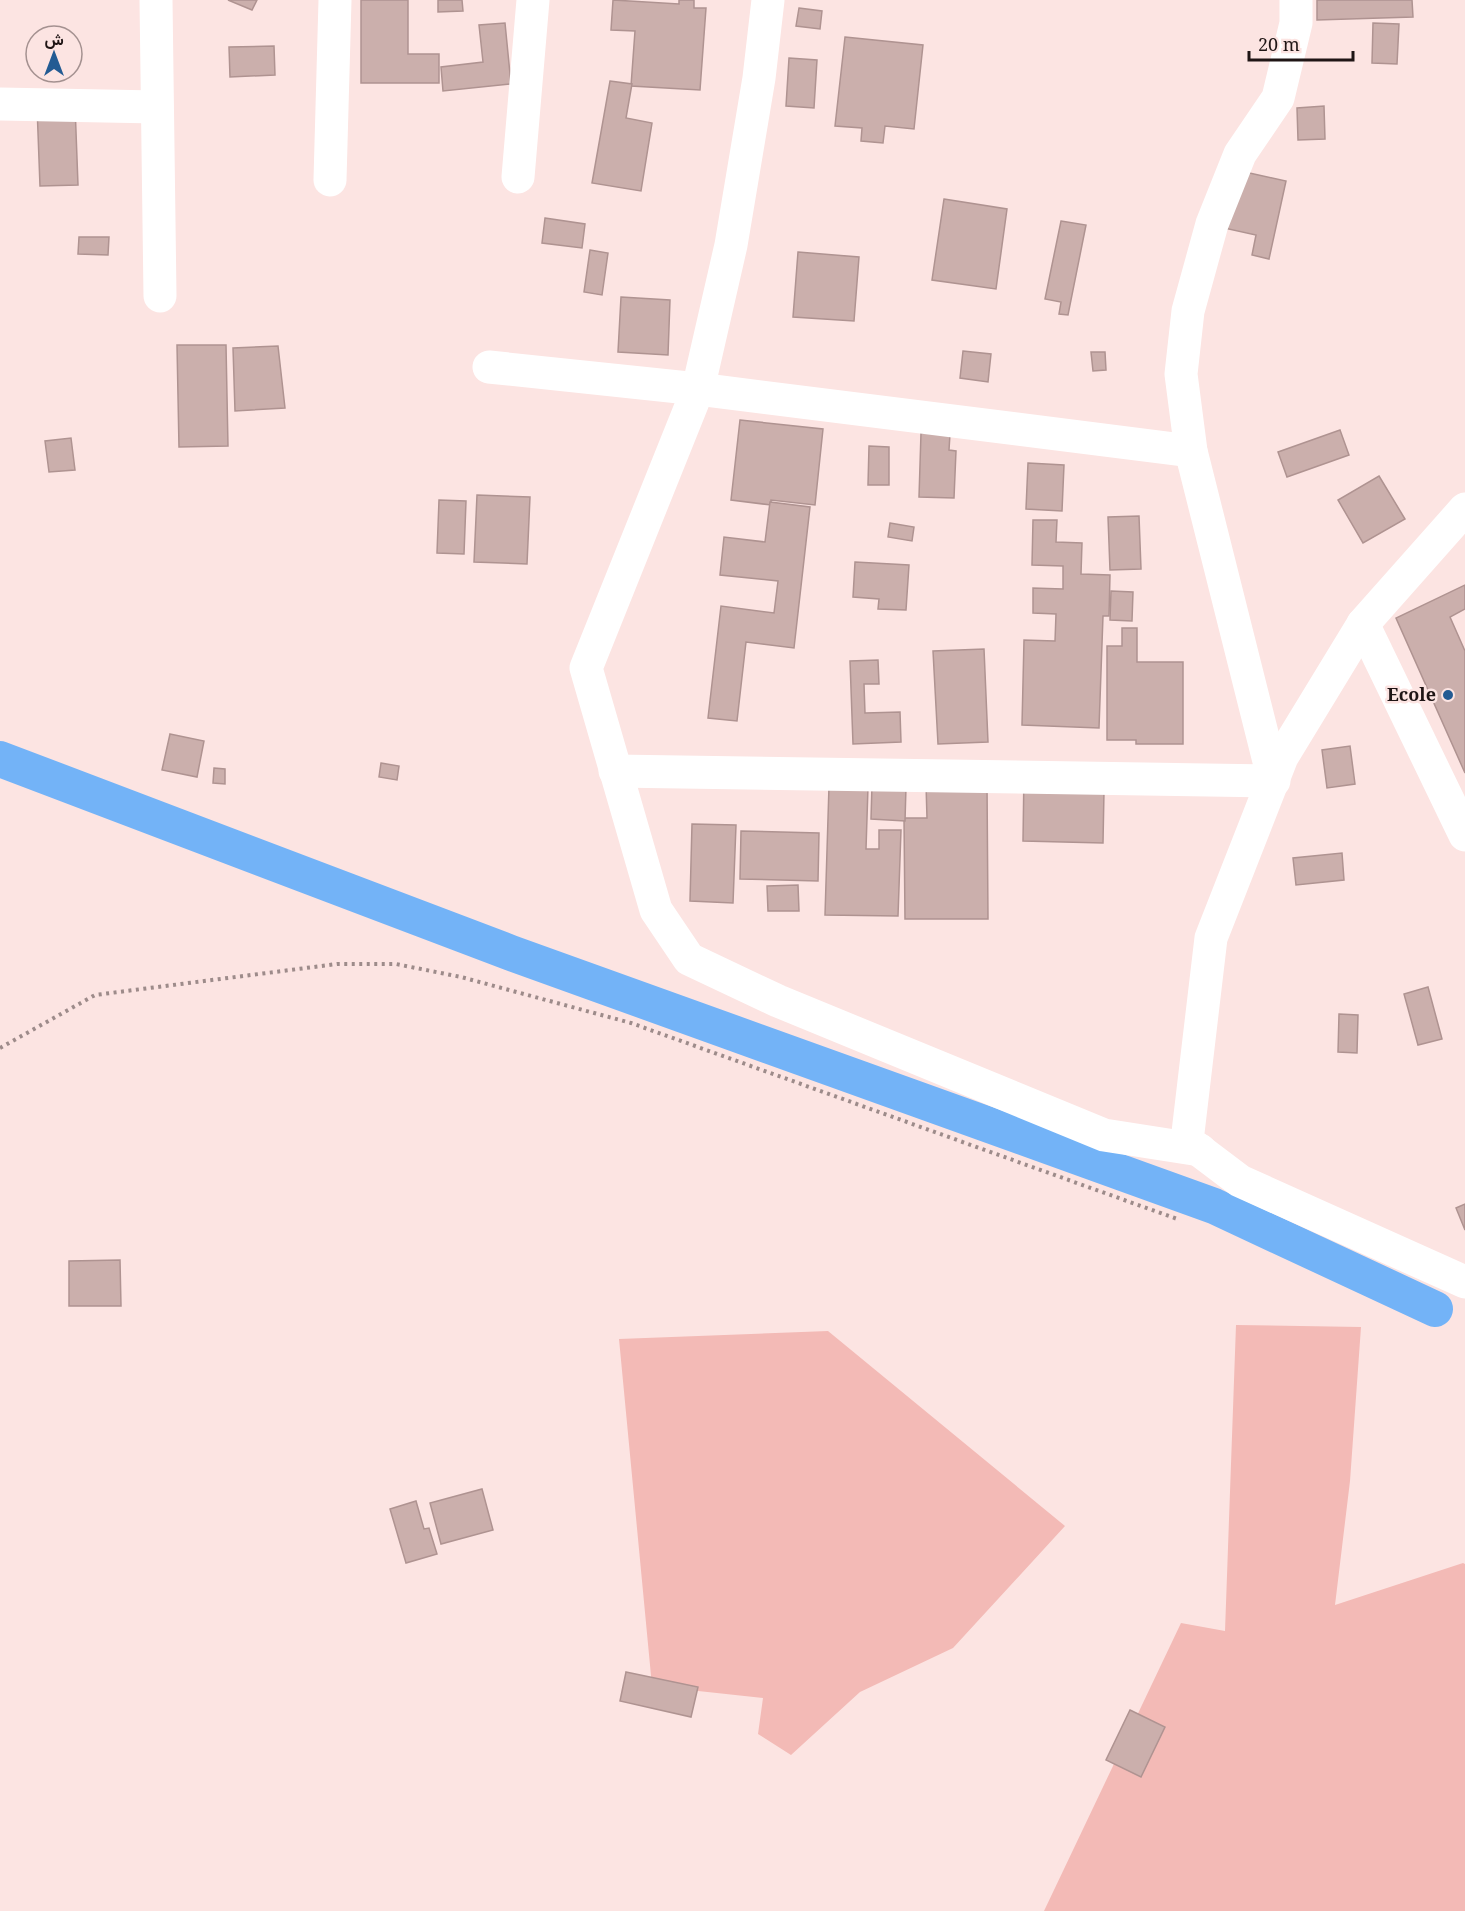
<svg xmlns="http://www.w3.org/2000/svg" width="1465" height="1911" viewBox="0 0 1465 1911" font-family="'Noto Serif',Vazirmatn,serif">
<style>
.green{fill:#f3bab6}
.lines{fill:none;stroke-linecap:round;stroke-linejoin:round}
.canal{stroke:#73b3f7;stroke-width:36}
.building{fill:#cbafac;stroke:#af9391;stroke-width:1.5}
.path{stroke:#9d8b8a;stroke-width:4;stroke-dasharray:3 4.5;stroke-linecap:butt}
.street{stroke:#fff;stroke-width:33}
.poi-dot{fill:#235b93;stroke:#fce4e2;stroke-width:2}
.labels{text-anchor:middle;stroke-width:5;stroke-linejoin:round;paint-order:stroke}
.poi-label{font-size:18px;font-weight:bold;fill:#1f1515;stroke:#fce4e2;text-anchor:end}
</style>
<rect width="100%" height="100%" fill="#fce4e2"/>
<g class="green">
<path d="M1236 1325 1361 1327 1350 1481 1335 1605 1463 1563 1465 1564V1911H1044L1181 1623 1225 1631Z"/>
<path d="M828 1331 1065 1526 953 1648 860 1692 791 1755 758 1734 763 1698 652 1686 619 1339Z"/>
</g>
<g class="lines">
<path class="canal" d="M0 759 511 953 1214 1206 1435 1309"/>
</g>
<g class="building">
<path d="M228 0H257L252 10Z"/>
<path d="M361 0H408V54H439V83H361Z"/>
<path d="M438 0H462L463 11 438 12Z"/>
<path d="M613 0 679 4V0H694V8H706L700 90 631 86 635 31 611 30Z"/>
<path d="M1317 0H1412L1413 17 1317 20Z"/>
<path d="M799 8 822 11 820 29 796 26Z"/>
<path d="M505 23 511 84 443 91 441 67 483 62 479 25Z"/>
<path d="M1373 23 1399 24 1397 64 1372 63Z"/>
<path d="M845 37 923 45 914 129 885 126 883 143 861 141 862 128 835 126Z"/>
<path d="M274 46 275 75 230 77 229 47Z"/>
<path d="M789 58 817 60 814 108 786 106Z"/>
<path d="M610 81 632 84 626 118 652 123 641 191 592 183Z"/>
<path d="M75 105 78 185 40 186 37 106Z"/>
<path d="M1324 106 1325 139 1298 140 1297 108Z"/>
<path d="M1236 170 1286 181 1269 259 1252 255 1256 235 1224 228Z"/>
<path d="M944 199 1007 209 996 289 932 280Z"/>
<path d="M545 218 585 224 582 248 542 243Z"/>
<path d="M1061 221 1086 225 1068 315 1059 314 1061 302 1045 299Z"/>
<path d="M79 237H109L108 255 78 254Z"/>
<path d="M590 250 608 253 602 295 584 292Z"/>
<path d="M798 252 859 257 854 321 793 317Z"/>
<path d="M621 297 670 300 668 355 618 352Z"/>
<path d="M177 345H226L228 446 179 447Z"/>
<path d="M278 346 285 408 235 411 233 348Z"/>
<path d="M963 351 991 354 988 382 960 378Z"/>
<path d="M1091 352H1105L1106 370 1093 371Z"/>
<path d="M740 420 823 429 815 505 771 500V505L731 500Z"/>
<path d="M1340 430 1349 455 1287 477 1278 452Z"/>
<path d="M921 433 950 434 949 450 956 451 954 498 919 497Z"/>
<path d="M71 438 75 470 49 472 45 441Z"/>
<path d="M869 446 889 447V485H868Z"/>
<path d="M1028 463 1064 465 1062 511 1026 509Z"/>
<path d="M1379 476 1405 519 1363 543 1338 500Z"/>
<path d="M477 495 530 497 527 564 474 562Z"/>
<path d="M439 500 466 501 464 554 437 553Z"/>
<path d="M770 502 810 507 794 648 746 642 737 721 708 718 721 606 774 613 778 581 720 575 724 537 765 542Z"/>
<path d="M1139 516 1141 569 1110 570 1108 517Z"/>
<path d="M1033 520H1057L1056 542 1082 543 1081 574 1110 575 1109 616H1103L1099 728 1022 725 1024 640 1055 641 1056 614 1033 613V588L1063 589V566L1032 565Z"/>
<path d="M890 523 914 527 912 541 888 537Z"/>
<path d="M855 562 909 565 906 610 878 609 879 599 853 597Z"/>
<path d="M1465 585V609L1450 617 1465 651V773L1396 618Z"/>
<path d="M1111 591 1133 592 1132 621 1110 620Z"/>
<path d="M1122 628H1137V662H1183V744H1136V740H1107V646H1122Z"/>
<path d="M984 649 988 742 938 744 933 651Z"/>
<path d="M878 660 879 684H864L865 713 900 712 901 742 853 744 850 661Z"/>
<path d="M170 734 204 741 197 777 162 770Z"/>
<path d="M1350 746 1355 784 1327 788 1322 750Z"/>
<path d="M381 763 399 766 397 780 379 777Z"/>
<path d="M214 768 225 769V784L213 783Z"/>
<path d="M1024 773 1104 791 1103 843 1023 841Z"/>
<path d="M987 783 988 919H905L904 818H927L926 784Z"/>
<path d="M872 785 906 787 905 821 871 819Z"/>
<path d="M829 786 868 787 866 849H879V830H901L898 916 825 915Z"/>
<path d="M692 824 736 825 733 903 690 901Z"/>
<path d="M741 831 819 833 818 881 740 879Z"/>
<path d="M1342 853 1344 880 1296 885 1293 858Z"/>
<path d="M798 885 799 911H768L767 886Z"/>
<path d="M1428 987 1442 1039 1418 1045 1404 994Z"/>
<path d="M1339 1014 1358 1015 1357 1053 1338 1052Z"/>
<path d="M1465 1204V1230L1456 1208Z"/>
<path d="M120 1260 121 1306H69V1261Z"/>
<path d="M482 1489 493 1530 441 1544 430 1503Z"/>
<path d="M416 1501 424 1529 429 1528 437 1554 406 1563 390 1509Z"/>
<path d="M626 1672 698 1687 691 1717 620 1701Z"/>
<path d="M1130 1710 1165 1727 1141 1777 1106 1760Z"/>
</g>
<g class="lines">
<path class="path" d="M0 1048 95 995 337 964H396L461 977 631 1023 1180 1220"/>
<g class="street">
<path d="M156 0 160 296"/>
<path d="M768 0 759 78 731 245 698 389 586 668 656 910 689 959 778 1001 1104 1135 1200 1150"/>
<path d="M0 104 157 107"/>
<path d="M518 177 533 0"/>
<path d="M330 180 335 0"/>
<path d="M489 367 698 389 1191 451"/>
<path d="M1465 509 1363 624 1282 757 1211 938 1187 1141 1240 1181 1465 1282"/>
<path d="M1363 624 1465 835"/>
<path d="M615 771 1274 781 1191 451 1181 374 1188 311 1212 224 1240 154 1278 98 1296 23V0"/>
</g>
</g>
<circle class="poi-dot" cx="1448" cy="695" r="6"/>
<g class="labels">
<g class="poi-label">
<text x="1436" y="701">Ecole</text>
</g>
</g>
<g transform="translate(54 54)"><circle r="28" fill="#fce4e2" stroke="#a49190" stroke-width="1.5"/>
<path d="M0-4.5L10 22L0 15L-10 22Z" fill="#235b93"/>
<text y="-9" font-size="16" font-weight="bold" text-anchor="middle" fill="#1f1515">ش</text>
</g>
<path d="M1249 51v9h104v-9" fill="none" stroke="#1f1515" stroke-width="3"/>
<text x="1258" y="51" font-size="18" fill="#1f1515" stroke="#fce4e2" stroke-width="4.5" paint-order="stroke">20 m</text>
</svg>
